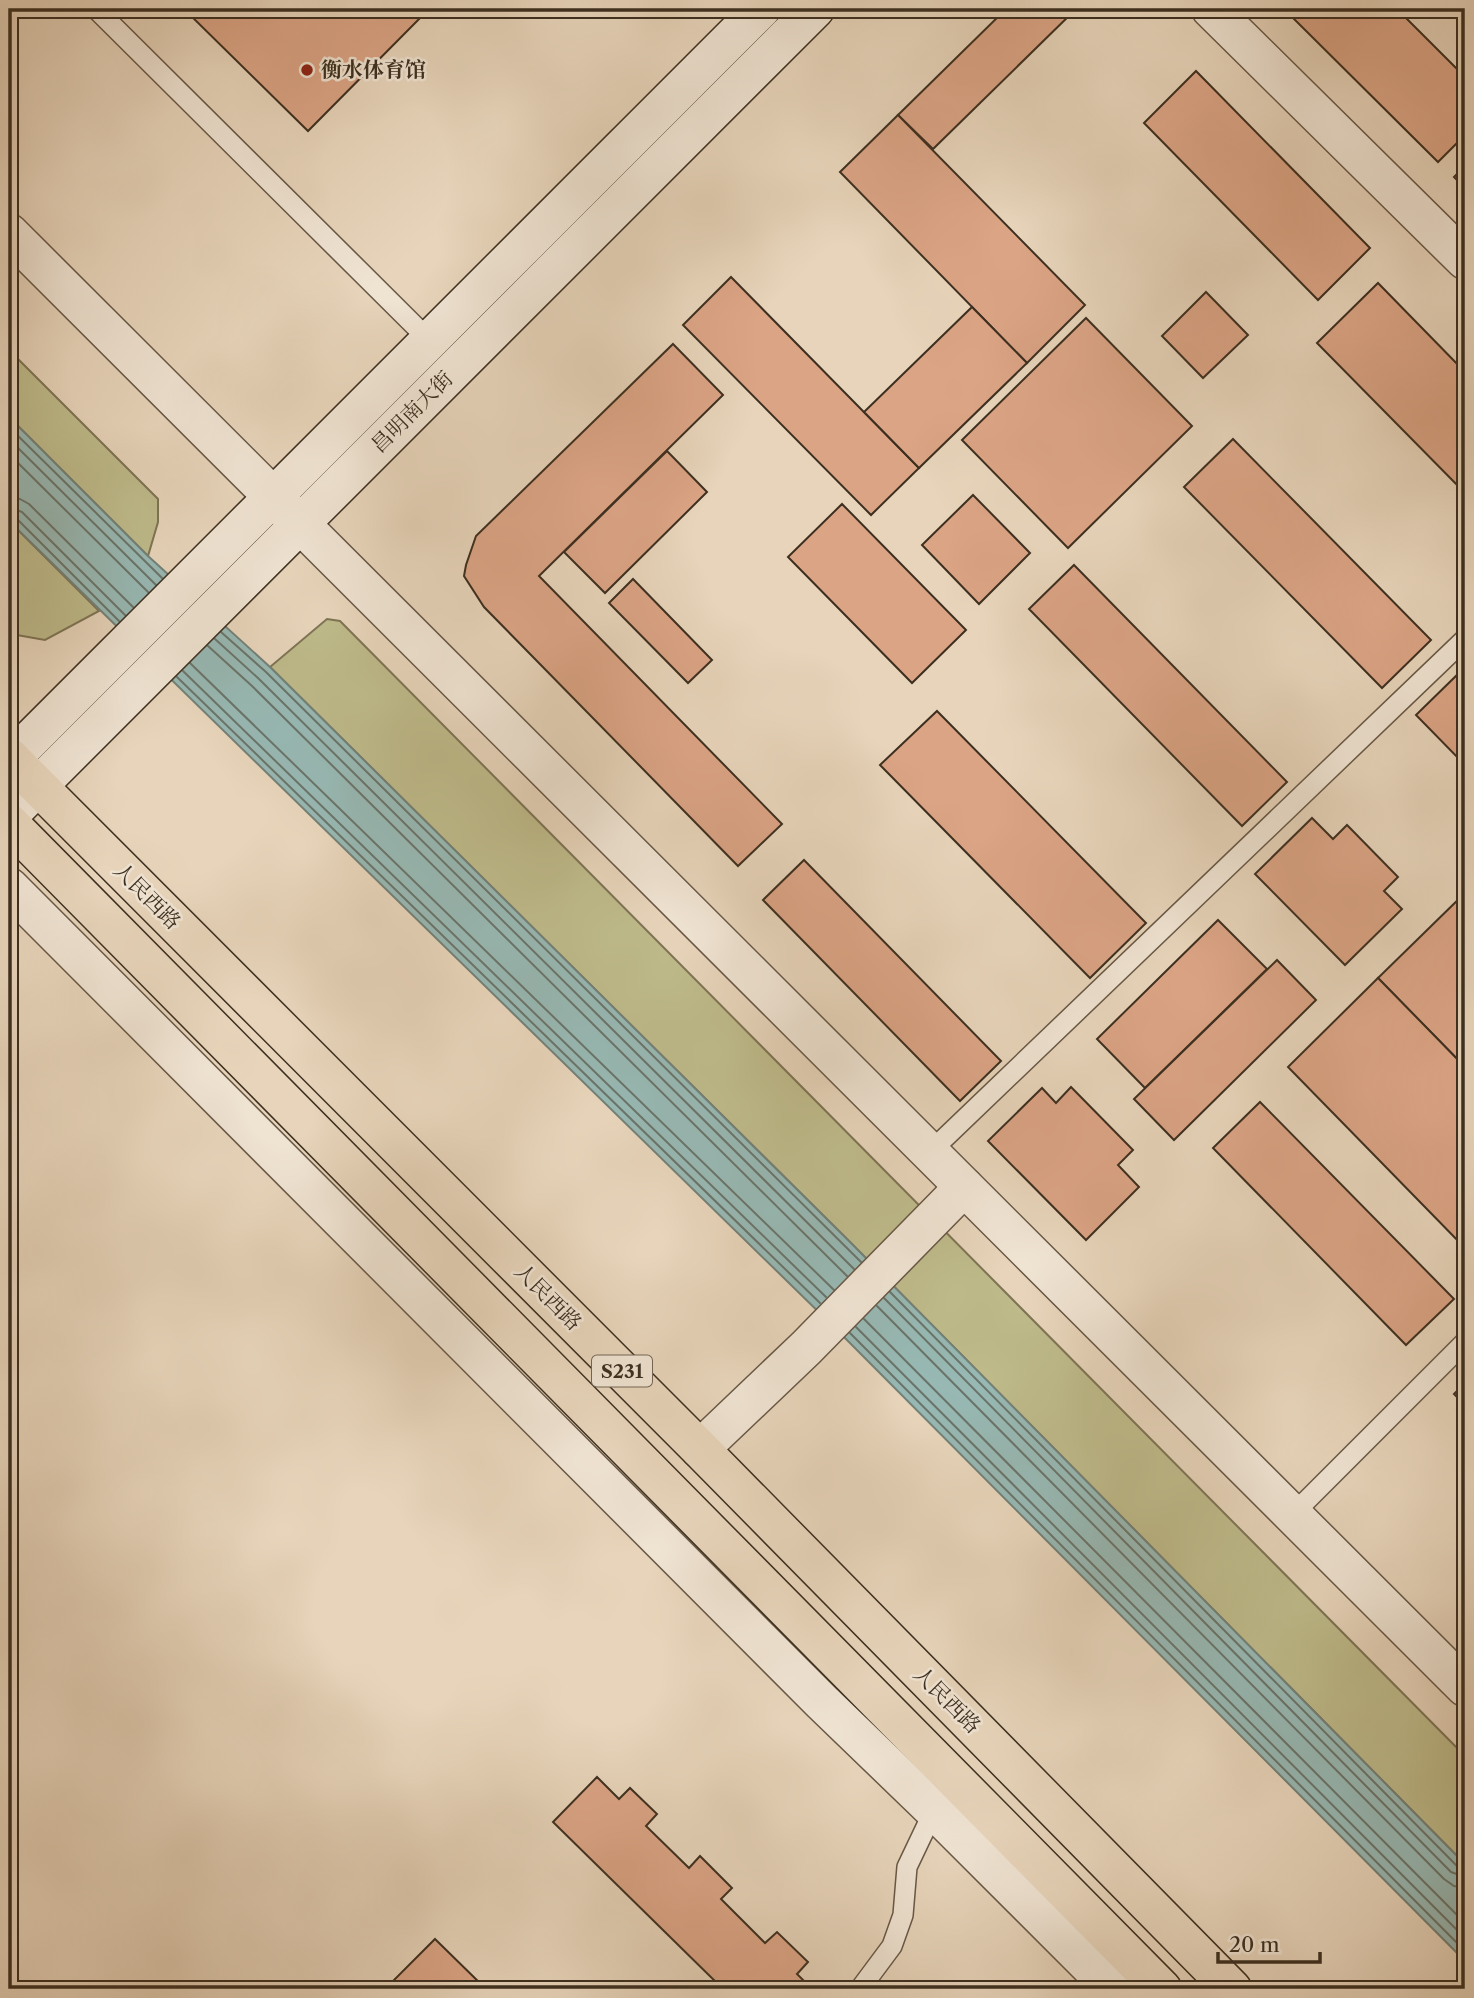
<svg xmlns="http://www.w3.org/2000/svg" width="1474" height="1998" viewBox="0 0 1474 1998" font-family="'Libre Caslon Text','Noto Serif SC',serif">
<style>
.green{fill:#beba8a;stroke:#7e7455;stroke-width:2}
.water{fill:#97b8b3;stroke:#738178;stroke-width:2}
.lines{fill:none;stroke-linecap:round;stroke-linejoin:round}
.shore{stroke:#6a746a;stroke-width:2}
.building{fill:#dba485;stroke:#3d2f20;stroke-width:2}
.service-casing{stroke:#685846;stroke-width:22}
.minor-casing{stroke:#685846;stroke-width:41}
.tertiary-casing{stroke:#685846;stroke-width:41}
.secondary-casing{stroke:#3d2f20;stroke-width:41}
.primary-casing{stroke:#3d2f20;stroke-width:41}
.service{stroke:#efe3d2;stroke-width:19}
.minor{stroke:#efe3d2;stroke-width:38}
.tertiary{stroke:#efe3d2;stroke-width:38}
.secondary{stroke:#efe3d2;stroke-width:38}
.primary{stroke:#e7d4ba;stroke-width:38}
.poi-dot{fill:#8f2418;stroke:#efe3d2;stroke-width:2.5}
.labels{text-anchor:middle;stroke-width:5;stroke-linejoin:round;paint-order:stroke}
.shield{fill:#efe3d2;stroke:#726555;stroke-width:2}
.shield-label{font-size:19px;font-weight:bold;fill:#3d2f20}
.poi-label{font-size:21px;font-weight:bold;fill:#3d2f20;stroke:#efe3d2;text-anchor:start}
.street-label{font-size:21px;fill:#3d2f20;stroke:#efe3d2}
</style>
<rect width="100%" height="100%" fill="#e7d4ba"/>
<filter id="stains"><feTurbulence type="fractalNoise" baseFrequency=".00286" numOctaves="4"/><feColorMatrix values="0 0 0 0 .2 0 0 0 0 .09 0 0 0 0 .02 0 0 0 .5 -.17"/></filter>
<radialGradient id="worn" r=".72"><stop offset=".6" stop-color="#630" stop-opacity="0"/><stop offset="1" stop-color="#630" stop-opacity=".3"/></radialGradient>
<g class="green">
<path d="M9 350 158 499V522L148 556 9 417Z"/>
<path d="M9 521 99 611 45 640 17 635 9 626Z"/>
<path d="M327 619 340 621 1465 1756V1864L849 1241 270 667Z"/>
</g>
<path class="water" d="M9 417 148 556 270 667 849 1241 1465 1864V1961L833 1326 9 521Z"/>
<g class="lines">
<g class="shore">
<path d="M9 427 162 578"/>
<path d="M9 439 156 585"/>
<path d="M9 454 148 592"/>
<path d="M9 497 20 499 29 504 133 607"/>
<path d="M9 507 22 512 125 615"/>
<path d="M9 516 16 518 119 621"/>
<path d="M221 632 266 672 861 1262"/>
<path d="M215 639 259 679 854 1269"/>
<path d="M208 646 252 686 847 1276"/>
<path d="M190 663 834 1290"/>
<path d="M183 671 826 1297"/>
<path d="M177 677 820 1303"/>
<path d="M890 1292 1457 1866 1465 1868"/>
<path d="M884 1298 1451 1872 1465 1877"/>
<path d="M877 1306 1444 1879 1454 1886 1465 1888"/>
<path d="M864 1319 1465 1923"/>
<path d="M856 1327 1465 1938"/>
<path d="M850 1333 1465 1951"/>
</g>
</g>
<g class="building">
<path d="M184 9H429L308 131Z"/>
<path d="M1006 9H1076L933 149 898 115Z"/>
<path d="M1284 9H1397L1465 77V135L1438 162Z"/>
<path d="M1196 71 1370 248 1318 300 1144 123Z"/>
<path d="M898 115 1085 305 1027 363 840 172Z"/>
<path d="M1465 166V188L1454 177Z"/>
<path d="M731 277 919 468 871 515 683 325Z"/>
<path d="M1378 283 1465 372V493L1317 343Z"/>
<path d="M1206 292 1248 335 1203 378 1162 336Z"/>
<path d="M972 307 1027 363 919 468 864 412Z"/>
<path d="M1086 318 1192 426 1068 548 962 440Z"/>
<path d="M673 344 723 395 539 576 782 824 738 866 484 607 464 576 466 565 476 536Z"/>
<path d="M1233 439 1431 640 1382 688 1184 487Z"/>
<path d="M667 451 707 492 605 593 564 552Z"/>
<path d="M973 495 1030 553 979 604 922 545Z"/>
<path d="M842 504 966 630 912 683 788 557Z"/>
<path d="M1074 565 1287 782 1242 826 1029 609Z"/>
<path d="M633 579 712 660 688 683 609 603Z"/>
<path d="M1459 673 1465 679V765L1416 715Z"/>
<path d="M937 711 1146 923 1090 978 880 765Z"/>
<path d="M1312 818 1333 839 1347 825 1398 877 1384 891 1402 909 1345 965 1255 874Z"/>
<path d="M804 860 1001 1061 960 1101 763 900Z"/>
<path d="M1465 893V1067L1378 978Z"/>
<path d="M1218 920 1267 969 1145 1088 1097 1039Z"/>
<path d="M1277 960 1316 1000 1174 1140 1134 1099Z"/>
<path d="M1378 978 1465 1067V1248L1288 1067Z"/>
<path d="M1071 1087 1133 1150 1118 1165 1139 1187 1086 1240 988 1141 1042 1088 1056 1103Z"/>
<path d="M1260 1102 1454 1299 1406 1345 1213 1148Z"/>
<path d="M1465 1383V1405L1454 1394Z"/>
<path d="M597 1777 619 1799 630 1788 657 1814 646 1826 689 1868 700 1856 732 1888 721 1899 765 1943 777 1932 808 1962 797 1974 812 1989H723L553 1822Z"/>
<path d="M435 1939 486 1989H399L393 1981Z"/>
</g>
<g class="lines">
<defs>
<g id="service">
<path d="M96 9 429 340"/>
<path d="M930 1152 1465 639"/>
<path d="M1293 1514 1465 1342"/>
<path d="M860 1989 892 1946 903 1915 907 1867 927 1825 942 1811"/>
</g>
<g id="minor">
<path d="M1211 9 1465 260"/>
<path d="M9 887 822 1702 938 1814 1113 1989"/>
<path d="M700 1449 806 1348 964 1187"/>
</g>
<path id="tertiary" d="M9 233 1465 1687"/>
<g id="secondary">
<path d="M9 761 761 9"/>
<path d="M9 815 815 9"/>
</g>
<g id="primary">
<path d="M9 757 700 1449 1232 1989"/>
<path d="M9 823 1162 1989"/>
</g>
</defs>
<use href="#service" class="service-casing"/>
<use href="#minor" class="minor-casing"/>
<use href="#tertiary" class="tertiary-casing"/>
<use href="#secondary" class="secondary-casing"/>
<use href="#primary" class="primary-casing"/>
<use href="#service" class="service"/>
<use href="#minor" class="minor"/>
<use href="#tertiary" class="tertiary"/>
<use href="#secondary" class="secondary"/>
<use href="#primary" class="primary"/>
</g>
<circle class="poi-dot" cx="307" cy="70" r="7"/>
<g class="labels">
<rect class="shield" x="592" y="1355.5" width="60" height="31" rx="5"/>
<g class="shield-label">
<text x="622" y="1378">S231</text>
</g>
<g class="poi-label">
<text x="321" y="77">衡水体育馆</text>
</g>
<g class="street-label">
<text transform="translate(412 412) rotate(-45)" y="7">昌明南大街</text>
<text transform="translate(147 896) rotate(45)" y="7">人民西路</text>
<text transform="translate(548 1297) rotate(45)" y="7">人民西路</text>
<text transform="translate(947 1700) rotate(45)" y="7">人民西路</text>
</g>
</g>
<rect width="1474" height="1998" fill="none" stroke="#e7d4ba" stroke-width="35"/>
<rect x="10" y="10" width="1453" height="1977" fill="none" stroke="#3d2f20" stroke-width="3.5"/>
<rect x="18" y="18" width="1439" height="1963" fill="none" stroke="#3d2f20" stroke-width="2"/>
<path d="M1218 1952v10h102v-10" fill="none" stroke="#3d2f20" stroke-width="3.5"/>
<text x="1229" y="1952" font-size="21" fill="#3d2f20" stroke="#efe3d2" stroke-width="5" paint-order="stroke">20 m</text>
<rect width="100%" height="100%" filter="url(#stains)"/>
<rect width="100%" height="100%" fill="url(#worn)"/>
</svg>
